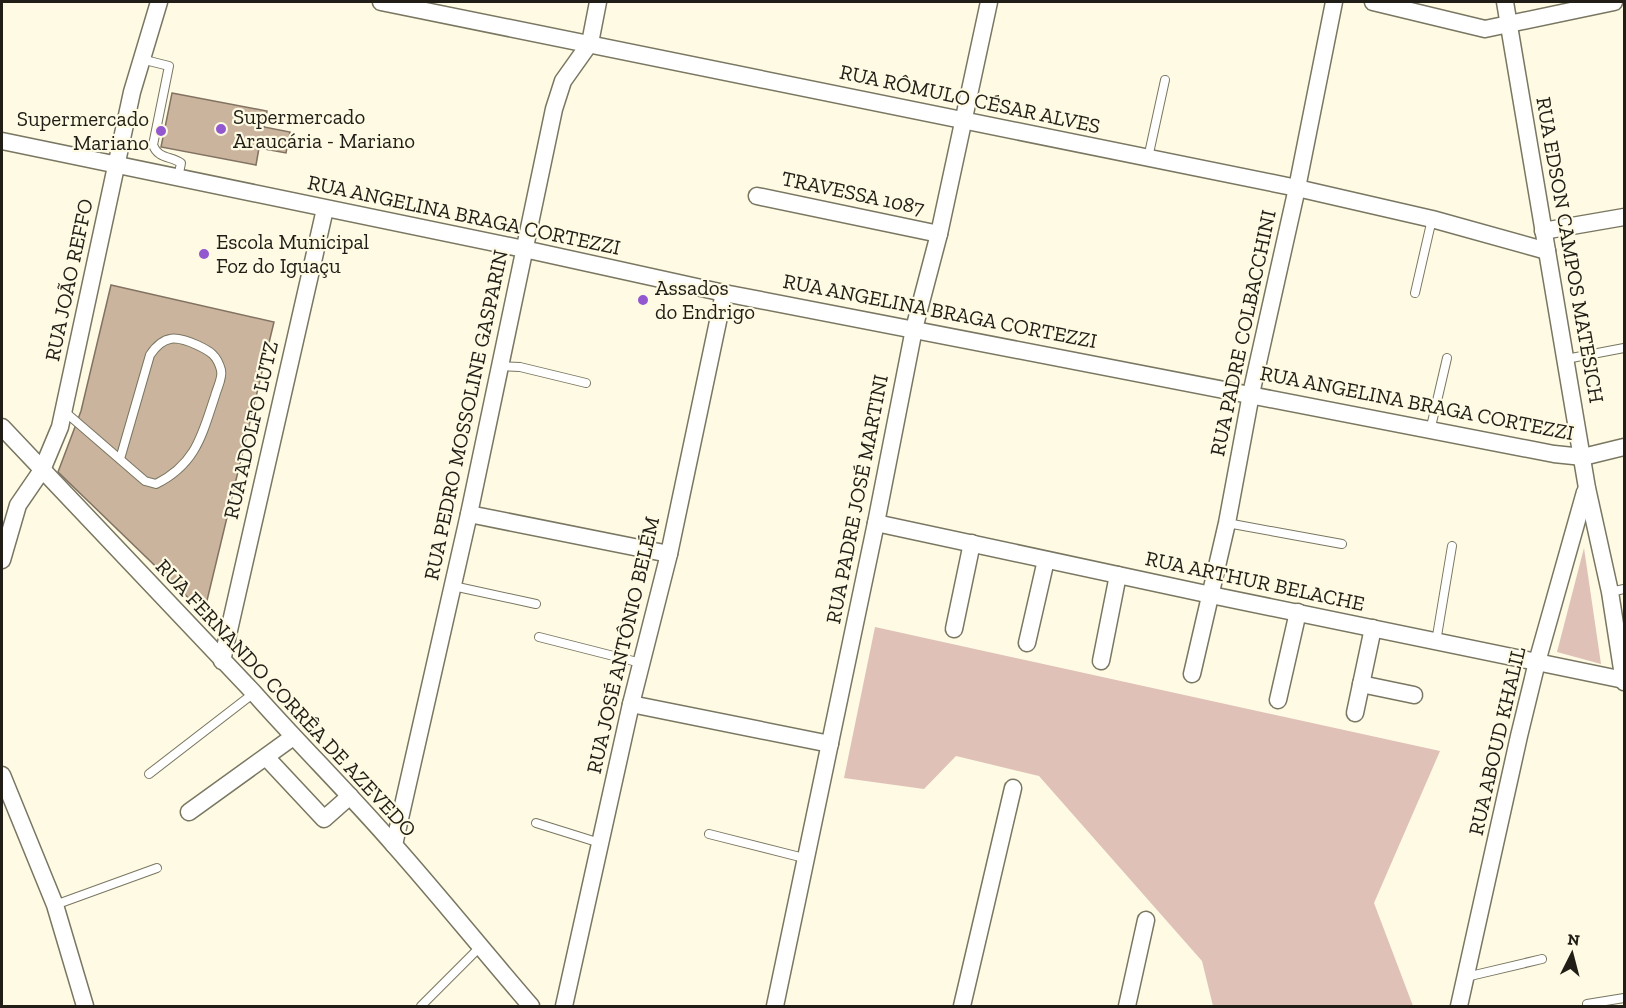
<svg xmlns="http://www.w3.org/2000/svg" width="1626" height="1008" viewBox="0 0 1626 1008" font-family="'Zilla Slab',serif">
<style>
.green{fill:#dfc1b8}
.building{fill:#cbb49d;stroke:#827262;stroke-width:1.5}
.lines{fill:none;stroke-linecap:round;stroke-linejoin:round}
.lane-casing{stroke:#797661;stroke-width:10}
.street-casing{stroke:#797661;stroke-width:19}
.lane{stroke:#fff;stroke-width:8}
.street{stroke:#fff;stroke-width:16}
.poi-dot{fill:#9358cf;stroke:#fefae3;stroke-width:2}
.labels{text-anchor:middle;stroke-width:4.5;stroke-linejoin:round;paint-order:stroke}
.street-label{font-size:21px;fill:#201e16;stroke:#fefae3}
.poi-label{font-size:21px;fill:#201e16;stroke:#fefae3;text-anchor:start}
</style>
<rect width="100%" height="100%" fill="#fefae3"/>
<g class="green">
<path d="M1584 548 1601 664 1557 652Z"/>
<path d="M875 627 1440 751 1374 903 1413 1006H1213L1202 961 1039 776 956 756 924 789 844 778Z"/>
</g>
<g class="building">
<path d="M172 93 267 111 264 127 290 132 286 153 259 148 256 165 161 147Z"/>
<path d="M111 285 274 322 204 613 58 472 81 411Z"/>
</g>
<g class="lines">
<defs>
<g id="lane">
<path d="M141 59 169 66 153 145C158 159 171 156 181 163L178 178"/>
<path d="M1148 158 1165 80"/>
<path d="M1415 293 1432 219"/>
<path d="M1566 359 1624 348"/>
<path d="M500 366 520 367 586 383"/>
<path d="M64 411 145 481 156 484C196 464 202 435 215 396 217 388 223 378 221 370 217 355 210 351 197 345 177 336 164 334 150 355L120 459"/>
<path d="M1430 431 1447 358"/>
<path d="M1227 523 1342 544"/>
<path d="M453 586 536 604"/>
<path d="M1610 592 1624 589"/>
<path d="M539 637 641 663"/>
<path d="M1436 642 1452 546"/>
<path d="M149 774 254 693"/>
<path d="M536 823 600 843"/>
<path d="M709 834 804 858"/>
<path d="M55 905 157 868"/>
<path d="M1466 977 1542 959"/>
<path d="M1587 1004 1624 998"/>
<path d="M421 1006 480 947"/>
</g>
<g id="street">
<path d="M381 2 1297 188 1432 219 1547 251"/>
<path d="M1373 2 1485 29 1614 2"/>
<path d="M1505 2 1587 488 1610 592 1624 682"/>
<path d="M2 141 524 249 724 293 1554 454 1583 457 1624 447"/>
<path d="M757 196 939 234"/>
<path d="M1543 231 1624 217"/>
<path d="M2 427 254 693C300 745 349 793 394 845 441 898 485 953 531 1006"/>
<path d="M469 514 669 554"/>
<path d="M876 523 1211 595 1624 680"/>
<path d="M2 560 18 505 42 470 60 427 132 92 159 2"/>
<path d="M954 629 972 543"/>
<path d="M1027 643 1046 560"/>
<path d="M222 661 325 209"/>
<path d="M1101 661 1118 575"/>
<path d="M1192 674 1227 523 1251 394 1297 188 1334 2"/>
<path d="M1361 684 1414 695"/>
<path d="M1278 700 1298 612"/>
<path d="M631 704 830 744"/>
<path d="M1355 713 1373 628"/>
<path d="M266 757 324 819 350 796"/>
<path d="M2 775 55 905 85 1006"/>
<path d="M189 812 293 737"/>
<path d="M394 845 469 514 554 109 563 81 590 43 598 2"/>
<path d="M564 1006 631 704 669 554 724 293"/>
<path d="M775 1006 876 523 914 329 939 234 989 2"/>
<path d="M962 1006 1013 788"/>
<path d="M1127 1006 1146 920"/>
<path d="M1459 1006 1519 736 1537 662 1585 492"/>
</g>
</defs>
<use href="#lane" class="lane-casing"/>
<use href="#street" class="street-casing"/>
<use href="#lane" class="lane"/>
<use href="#street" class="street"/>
</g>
<g class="poi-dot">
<circle cx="221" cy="129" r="6"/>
<circle cx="161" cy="131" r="6"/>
<circle cx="204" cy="254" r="6"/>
<circle cx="643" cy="300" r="6"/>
</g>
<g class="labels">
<g class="street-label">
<text transform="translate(970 99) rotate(12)" y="7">RUA RÔMULO CÉSAR ALVES</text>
<text transform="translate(853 193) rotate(12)" y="7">TRAVESSA 1087</text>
<text transform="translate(464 215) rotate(12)" y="7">RUA ANGELINA BRAGA CORTEZZI</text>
<text transform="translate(1570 250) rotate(80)" y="7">RUA EDSON CAMPOS MATESICH</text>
<text transform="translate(69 280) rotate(-78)" y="7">RUA JOÃO REFFO</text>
<text transform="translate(940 311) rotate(11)" y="7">RUA ANGELINA BRAGA CORTEZZI</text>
<text transform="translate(1243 333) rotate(-78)" y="7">RUA PADRE COLBACCHINI</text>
<text transform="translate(1417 403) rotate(11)" y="7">RUA ANGELINA BRAGA CORTEZZI</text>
<text transform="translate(466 415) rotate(-78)" y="7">RUA PEDRO MOSSOLINE GASPARIN</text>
<text transform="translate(251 430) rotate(-77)" y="7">RUA ADOLFO LUTZ</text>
<text transform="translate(857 499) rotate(-79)" y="7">RUA PADRE JOSÉ MARTINI</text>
<text transform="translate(1255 581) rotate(12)" y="7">RUA ARTHUR BELACHE</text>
<text transform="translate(623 645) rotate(-77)" y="7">RUA JOSÉ ANTÔNIO BELÉM</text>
<text transform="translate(286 698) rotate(47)" y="7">RUA FERNANDO CORRÊA DE AZEVEDO</text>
<text transform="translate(1497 741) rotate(-77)" y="7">RUA ABOUD KHALIL</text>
</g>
<g class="poi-label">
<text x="233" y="124">Supermercado<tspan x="233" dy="24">Araucária - Mariano</tspan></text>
<text x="149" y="126" text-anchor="end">Supermercado<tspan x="149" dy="24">Mariano</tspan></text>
<text x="216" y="249">Escola Municipal<tspan x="216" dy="24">Foz do Iguaçu</tspan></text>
<text x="655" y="295">Assados<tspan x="655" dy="24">do Endrigo</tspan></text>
</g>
</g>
<rect width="1626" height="1008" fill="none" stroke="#201e16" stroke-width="6"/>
<g transform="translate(1572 954) rotate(6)" stroke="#fefae3" stroke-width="4.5" paint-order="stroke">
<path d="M0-4.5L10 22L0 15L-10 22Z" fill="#201e16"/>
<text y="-9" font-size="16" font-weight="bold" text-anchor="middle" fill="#201e16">N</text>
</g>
</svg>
